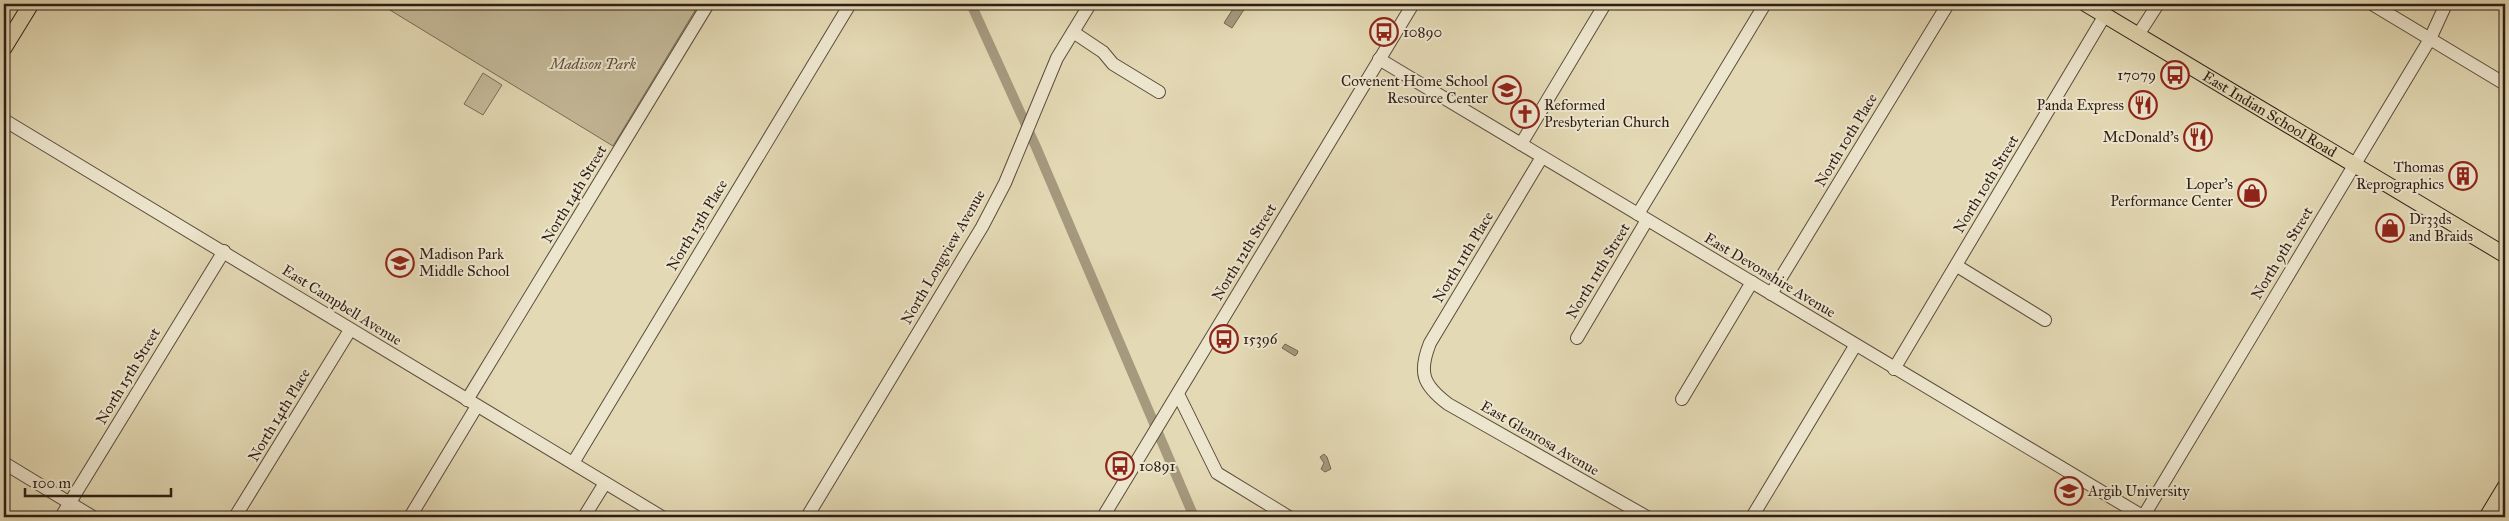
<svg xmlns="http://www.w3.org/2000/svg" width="2509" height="521" viewBox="0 0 2509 521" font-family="'IM FELL Great Primer',serif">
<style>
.green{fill:#c4b999;stroke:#796b57}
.water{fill:#a5997e;stroke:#756754}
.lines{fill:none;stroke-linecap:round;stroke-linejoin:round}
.canal{stroke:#a5997e;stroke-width:10}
.minor-casing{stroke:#5b4c3d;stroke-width:14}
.major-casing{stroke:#2e1d15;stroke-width:17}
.minor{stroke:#ede6ce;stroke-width:12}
.major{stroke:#e3d9b4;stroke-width:15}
.labels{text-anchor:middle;stroke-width:4;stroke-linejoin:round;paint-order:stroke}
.poi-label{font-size:15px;fill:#2e1d15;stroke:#ede6ce;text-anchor:start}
.park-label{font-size:15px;font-style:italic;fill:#5b4c3d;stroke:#ede6ce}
.street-label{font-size:15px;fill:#2e1d15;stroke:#ede6ce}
</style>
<rect width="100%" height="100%" fill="#e3d9b4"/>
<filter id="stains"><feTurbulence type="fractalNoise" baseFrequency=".004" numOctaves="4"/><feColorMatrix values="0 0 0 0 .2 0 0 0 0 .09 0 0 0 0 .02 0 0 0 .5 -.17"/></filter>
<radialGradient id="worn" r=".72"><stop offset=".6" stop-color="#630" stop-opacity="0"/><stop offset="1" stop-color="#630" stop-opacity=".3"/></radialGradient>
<g class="green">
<path d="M380 4H699L613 146Z"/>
<path d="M483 73 502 85 483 115 464 104Z"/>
</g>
<g class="water">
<path d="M1236 4 1247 5 1232 28 1224 23Z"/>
<path d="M1285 344 1298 351 1297 354 1295 356 1282 348Z"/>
<path d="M1324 454 1327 457 1331 469 1325 472 1321 469 1324 463 1320 457Z"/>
</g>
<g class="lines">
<path class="canal" d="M971 4 1036 147 1194 517"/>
<defs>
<g id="minor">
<path d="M2372 4 2505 84"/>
<path d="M1073 32 1103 52 1113 64 1159 92"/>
<path d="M2138 35 2158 4"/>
<path d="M1379 59 2144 517"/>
<path d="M4 120 662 517"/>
<path d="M1521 144 1605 4"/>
<path d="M1542 157 1430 343C1418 373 1423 385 1448 404L1647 517"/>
<path d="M1638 214 1765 4"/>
<path d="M1957 266 2045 320"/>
<path d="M1771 294 1948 4"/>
<path d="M1577 338 1647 220"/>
<path d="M1894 369 2105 15"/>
<path d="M1178 394 1217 473 1289 517"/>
<path d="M1682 399 1752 282"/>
<path d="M467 400 708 4"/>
<path d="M4 463 93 517"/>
<path d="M573 463 850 4"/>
<path d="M61 517 224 251"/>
<path d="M235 517 350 330"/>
<path d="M410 517 477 406"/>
<path d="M584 517 605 483"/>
<path d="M807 517 982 227 1005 183 1057 58 1090 4"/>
<path d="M1103 517 1413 4"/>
<path d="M1752 517 1855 346"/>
<path d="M2143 517 2430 39 2446 4"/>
</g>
<g id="major">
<path id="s1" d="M2086 4 2505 255"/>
<path d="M4 48 31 4"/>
<path d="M2487 517 2505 487"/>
</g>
</defs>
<use href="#minor" class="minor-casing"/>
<use href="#major" class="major-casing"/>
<use href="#minor" class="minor"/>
<use href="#major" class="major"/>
</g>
<defs>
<symbol id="bus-ring" viewBox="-11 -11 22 22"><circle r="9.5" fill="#ede6ce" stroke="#8f2418" stroke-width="1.5"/><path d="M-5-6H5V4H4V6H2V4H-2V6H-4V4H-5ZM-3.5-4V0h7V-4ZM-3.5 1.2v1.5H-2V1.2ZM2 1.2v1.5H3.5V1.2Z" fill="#8f2418"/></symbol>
<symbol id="school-ring" viewBox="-11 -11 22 22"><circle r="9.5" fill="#ede6ce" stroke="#8f2418" stroke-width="1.5"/><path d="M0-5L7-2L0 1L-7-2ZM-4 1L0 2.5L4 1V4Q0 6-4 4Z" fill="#8f2418"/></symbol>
<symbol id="restaurant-ring" viewBox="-11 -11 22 22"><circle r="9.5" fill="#ede6ce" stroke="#8f2418" stroke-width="1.5"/><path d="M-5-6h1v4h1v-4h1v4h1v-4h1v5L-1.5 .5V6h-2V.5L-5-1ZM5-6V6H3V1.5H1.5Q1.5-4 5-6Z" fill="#8f2418"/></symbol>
<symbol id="church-ring" viewBox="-11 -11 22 22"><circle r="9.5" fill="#ede6ce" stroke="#8f2418" stroke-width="1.5"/><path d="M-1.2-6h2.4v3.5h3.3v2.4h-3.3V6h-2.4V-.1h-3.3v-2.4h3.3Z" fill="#8f2418"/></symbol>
<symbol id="building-ring" viewBox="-11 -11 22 22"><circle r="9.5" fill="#ede6ce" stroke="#8f2418" stroke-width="1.5"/><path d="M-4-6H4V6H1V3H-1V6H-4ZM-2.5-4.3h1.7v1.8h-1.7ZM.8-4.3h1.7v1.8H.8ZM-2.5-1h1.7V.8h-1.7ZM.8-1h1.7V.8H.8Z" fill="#8f2418"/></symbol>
<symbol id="shop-ring" viewBox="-11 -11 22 22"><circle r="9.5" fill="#ede6ce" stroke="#8f2418" stroke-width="1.5"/><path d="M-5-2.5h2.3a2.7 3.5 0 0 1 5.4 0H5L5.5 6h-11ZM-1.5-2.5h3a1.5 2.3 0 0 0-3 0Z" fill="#8f2418"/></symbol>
</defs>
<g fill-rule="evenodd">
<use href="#bus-ring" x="1368" y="16" width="32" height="32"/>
<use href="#bus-ring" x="2159" y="59" width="32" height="32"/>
<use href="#school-ring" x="1491" y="74" width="32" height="32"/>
<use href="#restaurant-ring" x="2127" y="89" width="32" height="32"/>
<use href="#church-ring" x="1509" y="98" width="32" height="32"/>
<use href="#restaurant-ring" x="2182" y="121" width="32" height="32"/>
<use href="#building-ring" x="2447" y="160" width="32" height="32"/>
<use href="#shop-ring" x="2236" y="177" width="32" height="32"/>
<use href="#shop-ring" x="2374" y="212" width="32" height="32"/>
<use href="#school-ring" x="384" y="247" width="32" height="32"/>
<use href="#bus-ring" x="1208" y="323" width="32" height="32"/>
<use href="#bus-ring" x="1104" y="450" width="32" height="32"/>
<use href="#school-ring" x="2053" y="475" width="32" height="32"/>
</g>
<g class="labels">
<g class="poi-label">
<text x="1403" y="37">10890</text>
<text x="2156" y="80" text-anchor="end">17079</text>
<text x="1488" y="86" text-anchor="end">Covenent Home School<tspan x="1488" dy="17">Resource Center</tspan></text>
<text x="1544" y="110">Reformed<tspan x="1544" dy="17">Presbyterian Church</tspan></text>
<text x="2124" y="110" text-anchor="end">Panda Express</text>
<text x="2179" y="142" text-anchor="end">McDonald's</text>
<text x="2444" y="172" text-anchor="end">Thomas<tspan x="2444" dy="17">Reprographics</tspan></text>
<text x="2233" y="189" text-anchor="end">Loper's<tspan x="2233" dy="17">Performance Center</tspan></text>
<text x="2409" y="224">Dr33ds<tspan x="2409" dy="17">and Braids</tspan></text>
<text x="419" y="259">Madison Park<tspan x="419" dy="17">Middle School</tspan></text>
<text x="1243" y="344">15396</text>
<text x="1139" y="471">10891</text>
<text x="2088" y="496">Argib University</text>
</g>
<g class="park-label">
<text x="593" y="69">Madison Park</text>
</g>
<g class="street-label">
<text dy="5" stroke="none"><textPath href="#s1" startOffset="214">East Indian School Road</textPath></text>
<text transform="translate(1846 140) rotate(-59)" y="5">North 10th Place</text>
<text transform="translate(1986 184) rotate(-59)" y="5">North 10th Street</text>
<text transform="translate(574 194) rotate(-59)" y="5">North 14th Street</text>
<text transform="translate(697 225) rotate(-59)" y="5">North 13th Place</text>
<text transform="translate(1244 252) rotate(-59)" y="5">North 12th Street</text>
<text transform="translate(2282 253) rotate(-59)" y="5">North 9th Street</text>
<text transform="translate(943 257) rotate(-60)" y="5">North Longview Avenue</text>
<text transform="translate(1463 257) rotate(-59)" y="5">North 11th Place</text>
<text transform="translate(1598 271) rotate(-59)" y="5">North 11th Street</text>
<text transform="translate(1770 275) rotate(31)" y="5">East Devonshire Avenue</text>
<text transform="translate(342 305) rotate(32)" y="5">East Campbell Avenue</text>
<text transform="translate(128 376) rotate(-59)" y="5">North 15th Street</text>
<text transform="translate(279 415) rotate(-59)" y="5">North 14th Place</text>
<text transform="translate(1540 438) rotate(30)" y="5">East Glenrosa Avenue</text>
</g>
</g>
<rect width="2509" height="521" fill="none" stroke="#e3d9b4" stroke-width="20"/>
<rect x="5" y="5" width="2499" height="511" fill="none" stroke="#2e1d15" stroke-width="2.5"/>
<rect x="10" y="10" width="2489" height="501" fill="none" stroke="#2e1d15"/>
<path d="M25 488v8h146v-8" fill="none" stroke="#2e1d15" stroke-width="2.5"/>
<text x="32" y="488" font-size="15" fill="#2e1d15" stroke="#ede6ce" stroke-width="4" paint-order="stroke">100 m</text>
<rect width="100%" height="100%" filter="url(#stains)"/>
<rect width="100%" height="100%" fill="url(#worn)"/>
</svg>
